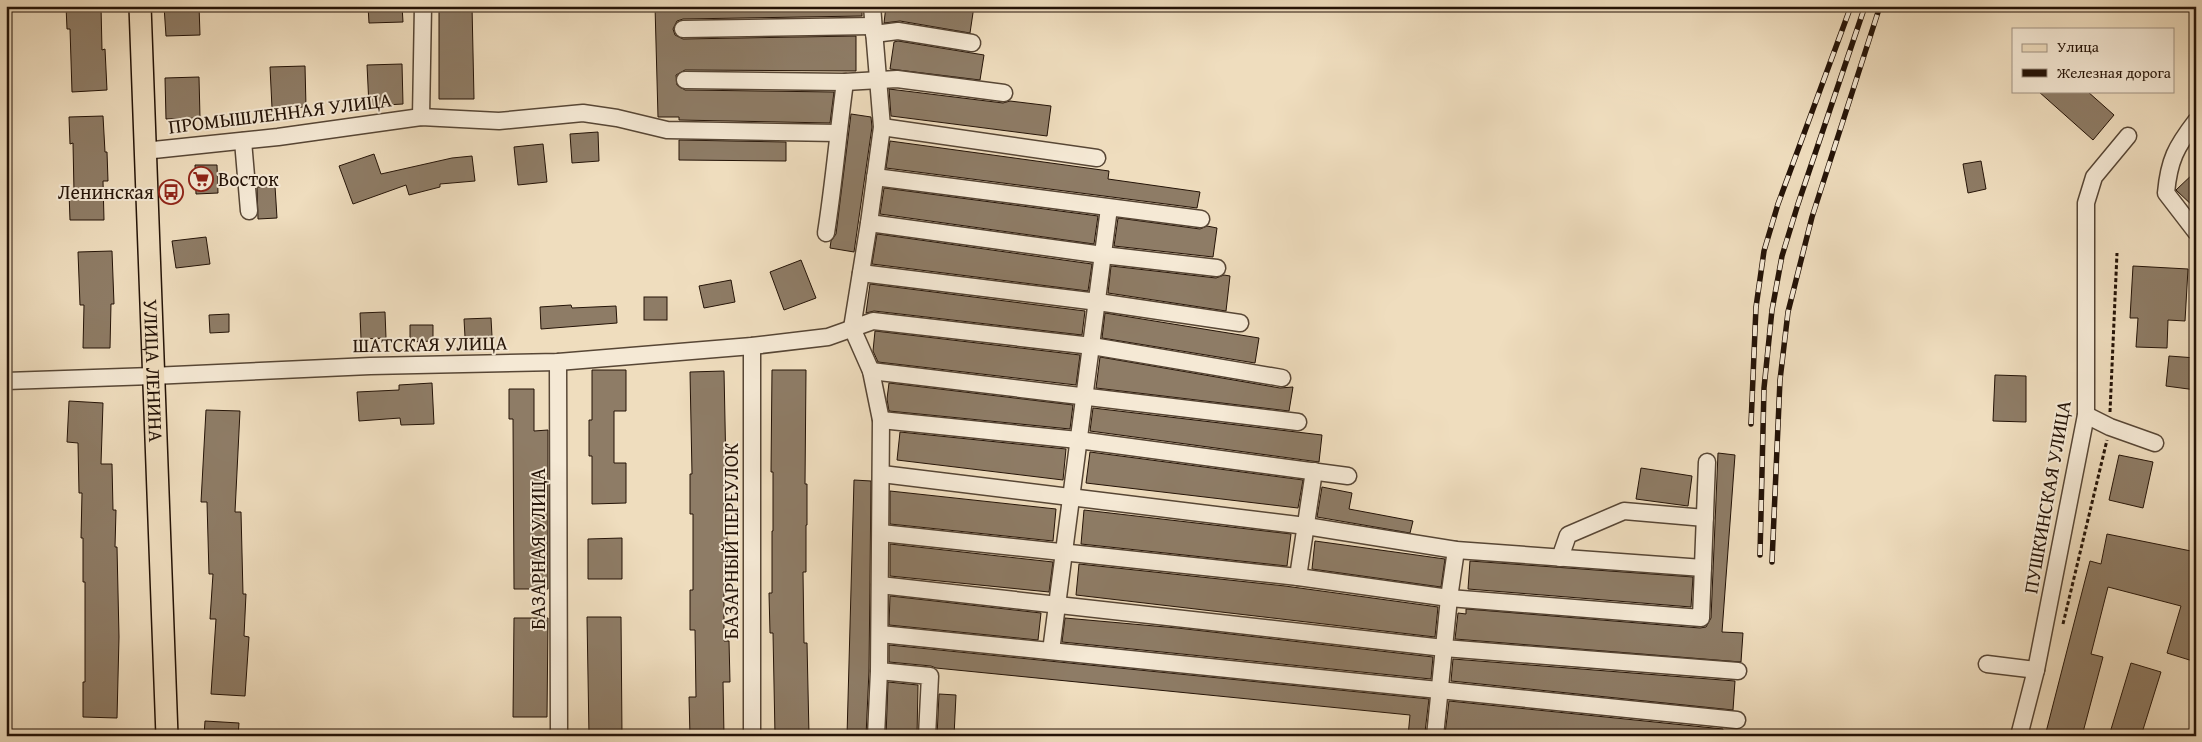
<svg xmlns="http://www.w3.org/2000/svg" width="2202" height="742" viewBox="0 0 2202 742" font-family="'Gentium Book Plus',serif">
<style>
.building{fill:#8e7c66;stroke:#241307}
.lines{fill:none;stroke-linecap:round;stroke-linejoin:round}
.minor-casing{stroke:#574635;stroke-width:19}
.major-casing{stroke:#241307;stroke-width:24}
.path{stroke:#241307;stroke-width:3;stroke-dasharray:4 2.5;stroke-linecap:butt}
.minor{stroke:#f5e9d5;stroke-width:16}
.major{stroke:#efddbe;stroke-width:21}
.rail-casing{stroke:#241307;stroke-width:5.5}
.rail{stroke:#f5e9d5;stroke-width:4;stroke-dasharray:11;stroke-linecap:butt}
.labels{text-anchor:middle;stroke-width:4;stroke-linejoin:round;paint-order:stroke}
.street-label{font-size:20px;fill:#241307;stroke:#f5e9d5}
.poi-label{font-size:20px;fill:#241307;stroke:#f5e9d5;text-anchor:start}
</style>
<rect width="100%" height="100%" fill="#efddbe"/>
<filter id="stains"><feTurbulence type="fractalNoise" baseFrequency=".004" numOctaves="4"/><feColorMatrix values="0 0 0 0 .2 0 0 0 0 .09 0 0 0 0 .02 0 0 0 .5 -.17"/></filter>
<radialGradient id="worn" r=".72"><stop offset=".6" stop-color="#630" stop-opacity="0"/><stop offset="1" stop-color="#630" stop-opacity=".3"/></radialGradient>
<g class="building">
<path d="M66 6H101L102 50 105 49 107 90 72 92 70 29H67Z"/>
<path d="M164 6H199L200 35 166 36Z"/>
<path d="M368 6H402L403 22 369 23Z"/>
<path d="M439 6H472L474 99H439Z"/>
<path d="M655 6H862V16L683 19 677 21 673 29 675 35 683 39 856 36V71L685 70 676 75 677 85 685 90 834 92 830 123 679 120V117H658Z"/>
<path d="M886 6H974L970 33 900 21 884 23Z"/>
<path d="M898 41 984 55 980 80 890 69 894 42Z"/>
<path d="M402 64 403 104 369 106 367 65Z"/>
<path d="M305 66 306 107 272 108 270 67Z"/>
<path d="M199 77 200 118 166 119 165 78Z"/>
<path d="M889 89 1003 103 1010 101 1051 106 1047 136 891 116Z"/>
<path d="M2038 91H2087L2114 115 2093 140Z"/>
<path d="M851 114 871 117 872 127 854 252 830 248 831 241 836 234Z"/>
<path d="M103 116 105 152H107L108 181H103L104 220H70L69 192H74L73 143 70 144 69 117Z"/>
<path d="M598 132 599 161 572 163 570 134Z"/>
<path d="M679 140 786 142V161L679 160Z"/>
<path d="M890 141 1109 171 1108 179 1200 192 1197 208 886 168Z"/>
<path d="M543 144 547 182 518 185 514 147Z"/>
<path d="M374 154 381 174 452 158 472 156 475 181 440 184V187L409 195 406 185 353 204 339 166Z"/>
<path d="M1981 161 1986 189 1968 193 1963 164Z"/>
<path d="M195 165H217L218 193 196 194Z"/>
<path d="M2196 171V209L2176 190Z"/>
<path d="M275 186 277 218 258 219 257 187Z"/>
<path d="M884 188 1098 216 1094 244 880 214Z"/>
<path d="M1118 218 1200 229 1207 226 1217 228 1213 257 1114 246Z"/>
<path d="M877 234 1092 264 1088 291 872 264Z"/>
<path d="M206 237 210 264 176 268 172 241Z"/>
<path d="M112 251 114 304H111L110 348H83L84 305H80L78 252Z"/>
<path d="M801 260 816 298 784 310 770 272Z"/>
<path d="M1111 266 1216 278 1224 275 1230 276 1226 311 1108 293Z"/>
<path d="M2133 266 2188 269 2185 321 2168 320 2167 348 2136 347 2138 318H2130Z"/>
<path d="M731 280 735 302 704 308 699 286Z"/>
<path d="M870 284 1085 311 1082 335 874 311 866 313Z"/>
<rect x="644" y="297" width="23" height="23"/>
<path d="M571 305 572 308 616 306 617 323 541 329 540 307Z"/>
<path d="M385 312 386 338 361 339 360 313Z"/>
<path d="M1105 313 1259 338 1255 363 1102 338Z"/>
<path d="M229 314V332L210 333 209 315Z"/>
<path d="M491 318 492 336 465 337 464 319Z"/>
<path d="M410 325H433V341L410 342Z"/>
<path d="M875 331 1080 355 1076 385 878 362 873 351Z"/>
<path d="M2169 356 2196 358V390L2166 386Z"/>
<path d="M1100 357 1280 388 1293 387 1289 411 1096 388Z"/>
<path d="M592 370H626V411H614V463H626V503L592 504V456H589V420H592Z"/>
<path d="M772 370H806L805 484H807V525H806V572H803L804 643H807L809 735H775L773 633H770L769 593H772V531H773V472H771Z"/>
<path d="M724 371 726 471H724V535H727V576H724V641H729L730 682H723L724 736H690L689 697H696L695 630H690V590H693V514H690V474H692L690 372Z"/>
<path d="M1995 375 2026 376V422L1993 421Z"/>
<path d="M432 383 434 424 401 425 400 418 359 421 357 392 399 390V385Z"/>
<path d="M889 383 1073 405 1070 429 889 411 887 399Z"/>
<path d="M509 389H534V431L548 430V589H514L513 419H509Z"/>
<path d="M69 401 103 403 101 464H112L113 510H116L115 547H117L119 637 117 718 83 717V682H85V582H83V538H81L82 493H79L78 443 67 442Z"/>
<path d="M1093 408 1322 435 1319 462 1090 431Z"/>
<path d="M206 410 240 411 235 512H241L243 594H246L244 636 249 637 245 696 211 694 216 619H210L213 574H209L207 502H201Z"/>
<path d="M900 432 1066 449 1063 480 897 460Z"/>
<path d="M1090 452 1303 480 1298 508 1086 483Z"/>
<path d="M1718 453 1735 455 1722 632 1743 633 1741 662 1455 639 1458 613 1466 614V609L1700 628 1706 627 1711 618Z"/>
<path d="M2119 455 2153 462 2143 508 2109 500Z"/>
<path d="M1641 468 1692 476 1688 506 1636 499Z"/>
<path d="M854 480 871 481 869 671 866 736H847Z"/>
<path d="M1322 487 1352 493 1349 509 1413 521 1410 533 1317 517Z"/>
<path d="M890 491 1056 509 1053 541 890 524Z"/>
<path d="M1084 510 1291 534 1287 566 1081 544Z"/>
<path d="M2107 534 2196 552V662L2167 653 2181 606 2108 587 2091 654 2103 657 2082 736H2045L2090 561 2101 564Z"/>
<path d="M622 538V579H588V539Z"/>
<path d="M1315 541 1445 559 1441 587 1312 569Z"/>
<path d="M890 544 1053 562 1049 592 890 576Z"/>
<path d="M1470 561 1693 577 1691 607 1468 589Z"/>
<path d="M1079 564 1285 586 1438 607 1435 637 1076 595Z"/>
<path d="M890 596 1041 613 1038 640 889 625Z"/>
<path d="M587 617H621L622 736H589Z"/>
<path d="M514 618H548L547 717H513Z"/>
<path d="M1065 618 1177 628 1433 657 1431 679 1062 642Z"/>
<path d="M889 645 1429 699 1425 732 1424 736H1408L1410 715 936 668 931 666 889 662Z"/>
<path d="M1453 659 1735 681 1733 710 1451 681Z"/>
<path d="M2131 663 2161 672 2141 736H2109Z"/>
<path d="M888 682 918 685 917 736H886Z"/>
<path d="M939 694 956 695 954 736H937Z"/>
<path d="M1449 701 1723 729 1722 736 1445 734Z"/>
<path d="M205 721 239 723 238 736H204Z"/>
</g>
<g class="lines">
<defs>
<g id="minor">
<path d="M872 6 882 127 869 223 852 328 871 371 881 420 879 671 876 736"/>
<path d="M683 29 873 26"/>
<path d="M874 34 898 31 972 43"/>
<path d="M685 80 845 82 897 79 1004 93"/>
<path d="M421 117 423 6"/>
<path d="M2196 121C2176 147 2169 160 2166 193L2196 232"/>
<path d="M882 127 1097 158"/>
<path d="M243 141 249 211"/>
<path d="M144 151 278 137 421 117 499 121 583 113 617 118 667 130 838 133"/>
<path d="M875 177 1201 219"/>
<path d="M869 223 1103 255 1217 268"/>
<path d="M826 233C834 183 838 133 845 82"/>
<path d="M861 273 1098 302 1240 323"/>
<path d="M558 362 559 736"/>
<path d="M871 371 1298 422"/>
<path d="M6 381 152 376 370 366 558 362 752 346 828 337 873 321 1092 346 1282 378"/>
<path d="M2086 415 2110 427 2155 443"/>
<path d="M881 420 1078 440 1348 476"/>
<path d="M882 474 1306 526 1456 550 1703 568"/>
<path d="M881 533 1298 577 1449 598 1701 618 1707 462"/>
<path d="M1560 558 1568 535 1624 511 1705 518"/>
<path d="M1298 577 1314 471"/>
<path d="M880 585 1444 648 1738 671"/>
<path d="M880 634 1737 720"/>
<path d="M1051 651 1109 208"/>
<path d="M1987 664 2036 670"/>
<path d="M879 671 930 676 927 736"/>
<path d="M752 736V346"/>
<path d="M1435 736 1449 598 1456 550"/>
<path d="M2019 736 2036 670 2086 415V203L2094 177 2128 136"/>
</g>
<g id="major">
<path id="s1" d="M140 6 167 736"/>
</g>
</defs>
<use href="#minor" class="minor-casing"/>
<use href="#major" class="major-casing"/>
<g class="path">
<path d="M2110 412 2117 253"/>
<path d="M2063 624 2107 440"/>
</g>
<use href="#minor" class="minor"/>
<use href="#major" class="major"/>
<defs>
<g id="rail">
<path d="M1751 424 1756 307 1764 251 1778 204 1851 6"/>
<path d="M1760 555 1764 388 1772 310 1782 256 1798 204 1865 6"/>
<path d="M1772 562 1780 380 1788 312 1812 217 1880 6"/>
</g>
</defs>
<use href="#rail" class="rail-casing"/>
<use href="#rail" class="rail"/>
</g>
<defs>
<symbol id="supermarket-ring" viewBox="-11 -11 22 22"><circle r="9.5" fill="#f5e9d5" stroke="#8f2418" stroke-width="1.5"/><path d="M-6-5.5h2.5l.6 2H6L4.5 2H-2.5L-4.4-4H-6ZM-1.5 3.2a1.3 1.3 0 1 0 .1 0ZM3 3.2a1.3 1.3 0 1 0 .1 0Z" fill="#8f2418"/></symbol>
<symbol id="bus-ring" viewBox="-11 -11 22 22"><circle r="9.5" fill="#f5e9d5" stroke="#8f2418" stroke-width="1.5"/><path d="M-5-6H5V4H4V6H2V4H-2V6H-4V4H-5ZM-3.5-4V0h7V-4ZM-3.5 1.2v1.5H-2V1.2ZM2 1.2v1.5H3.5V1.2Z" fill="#8f2418"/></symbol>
</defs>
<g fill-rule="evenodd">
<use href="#supermarket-ring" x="187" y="165" width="28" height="28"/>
<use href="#bus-ring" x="157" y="178" width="28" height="28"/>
</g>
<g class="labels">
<g class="street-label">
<text transform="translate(280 113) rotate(-7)" y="7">ПРОМЫШЛЕННАЯ УЛИЦА</text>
<text transform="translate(430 344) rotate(-1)" y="7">ШАТСКАЯ УЛИЦА</text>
<text dy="7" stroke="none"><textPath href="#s1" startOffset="365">УЛИЦА ЛЕНИНА</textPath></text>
<text transform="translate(2047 497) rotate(-80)" y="7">ПУШКИНСКАЯ УЛИЦА</text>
<text transform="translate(731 541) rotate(-90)" y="7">БАЗАРНЫЙ ПЕРЕУЛОК</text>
<text transform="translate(538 549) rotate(-90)" y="7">БАЗАРНАЯ УЛИЦА</text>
</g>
<g class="poi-label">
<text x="218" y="186">Восток</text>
<text x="154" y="199" text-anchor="end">Ленинская</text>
</g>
</g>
<rect width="2202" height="742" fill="none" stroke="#efddbe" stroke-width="25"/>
<rect x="8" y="8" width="2187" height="727" fill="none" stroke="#241307" stroke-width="2.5"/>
<rect x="12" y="12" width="2177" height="717" fill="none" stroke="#241307"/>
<rect x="2012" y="28" width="162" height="65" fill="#f5e9d5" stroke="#a19383"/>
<rect x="2022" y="44" width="25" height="8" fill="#efddbe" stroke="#a19383"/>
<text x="2057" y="52" font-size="15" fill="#241307">Улица</text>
<rect x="2022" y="69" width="25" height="8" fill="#241307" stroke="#a19383"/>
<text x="2057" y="78" font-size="15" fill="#241307">Железная дорога</text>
<rect width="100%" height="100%" filter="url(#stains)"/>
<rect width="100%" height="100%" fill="url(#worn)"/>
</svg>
